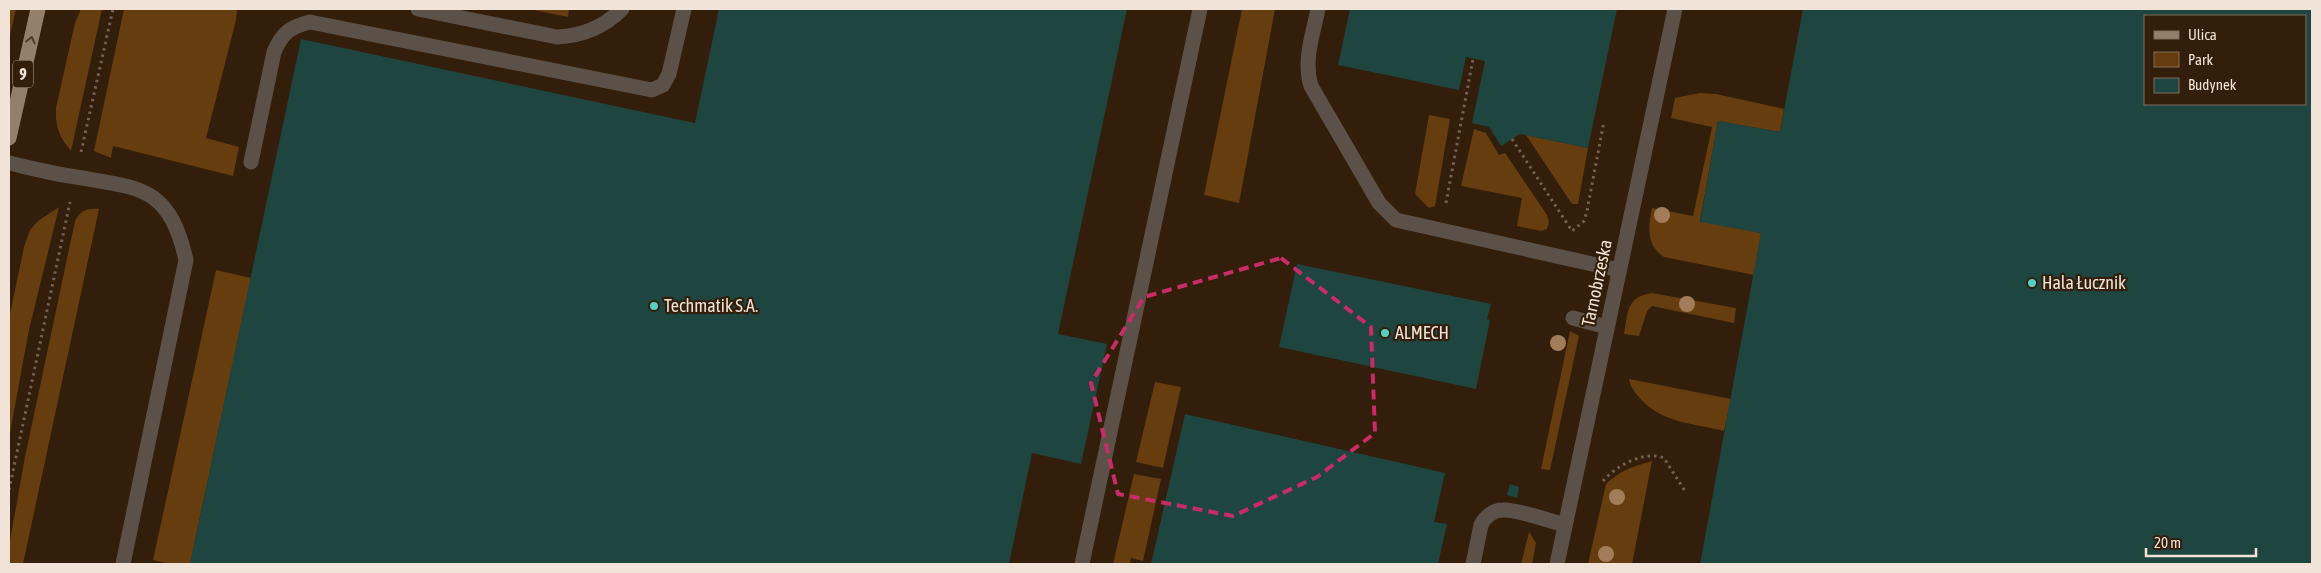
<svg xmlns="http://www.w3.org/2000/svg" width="2321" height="573" viewBox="0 0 2321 573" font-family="'Asap Condensed',sans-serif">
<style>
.green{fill:#663d0e}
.building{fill:#1e4540;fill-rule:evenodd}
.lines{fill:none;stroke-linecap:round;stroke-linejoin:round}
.path{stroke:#73614f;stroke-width:3;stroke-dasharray:2.5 4;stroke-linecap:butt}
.minor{stroke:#5c5148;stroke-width:15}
.major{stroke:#947f6c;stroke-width:15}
.tree{fill:#a37d59}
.oneway{stroke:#4f3b27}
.marked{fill:none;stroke:#c72c67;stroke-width:4;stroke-dasharray:10 6;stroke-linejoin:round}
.poi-dot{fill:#58cec0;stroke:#321e0a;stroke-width:2}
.labels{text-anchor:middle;stroke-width:4.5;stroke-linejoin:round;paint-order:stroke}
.shield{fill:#321e0a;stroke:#b8a89a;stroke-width:1}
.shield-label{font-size:16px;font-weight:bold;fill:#f1e3d7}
.street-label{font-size:18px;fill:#f1e3d7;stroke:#321e0a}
.poi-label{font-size:18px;fill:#f1e3d7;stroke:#321e0a;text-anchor:start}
</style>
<rect width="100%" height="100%" fill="#321e0a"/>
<g class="green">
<path d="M9 9H16L9 39Z"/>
<path d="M81 9H102L71 151C59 137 55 126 56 108L75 23Z"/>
<path d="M124 9H237L236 20 206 138 239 147 233 176 113 146 111 158 94 151Z"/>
<path d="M529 9H569L568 17Z"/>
<path d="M1242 9H1275L1239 203 1204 195Z"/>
<path d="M1700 93 1716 94 1784 109 1780 132 1718 121 1700 221 1761 233 1754 275 1664 257C1646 245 1648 227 1652 208L1693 216 1712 127 1671 118 1675 98Z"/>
<path d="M1429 115 1450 119 1435 206 1429 208 1415 194Z"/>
<path d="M1474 129 1486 133 1499 155 1505 153 1547 215 1549 222 1547 229 1541 231 1517 226 1522 198 1461 186Z"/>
<path d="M1526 135 1588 148 1578 204H1572Z"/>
<path d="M59 207 29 330 9 438V319L24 247 30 230 38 221Z"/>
<path d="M99 209 23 564H9V546L25 457 75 221C80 210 88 208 99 209Z"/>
<path d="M216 270 251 278 190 564H170L153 560Z"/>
<path d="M1652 293 1736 308 1734 323 1652 306 1647 311 1639 336 1624 334C1628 312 1626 297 1652 293Z"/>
<path d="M1570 331 1579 336 1550 470 1541 469Z"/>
<path d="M1629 379 1731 399 1724 431C1692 423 1660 423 1638 396 1634 391 1630 386 1629 379Z"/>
<path d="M1155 382 1181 387 1163 468 1136 462Z"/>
<path d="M1652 461 1632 564H1588L1606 484C1619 471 1634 466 1652 461Z"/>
<path d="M1134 474 1161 479 1143 561 1131 558 1130 564H1113Z"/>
<path d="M1529 532 1536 543 1532 564H1521Z"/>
</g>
<g class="building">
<path d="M719 9H1127L1058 334 1107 344 1081 464 1032 453 1009 564H190L301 39 695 123Z"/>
<path d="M1350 9H1617L1588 148 1520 134 1501 146 1489 127 1472 123 1485 61 1466 57 1459 90 1338 65Z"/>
<path d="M1803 9H2312V564H1700L1761 233 1700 222 1718 121 1780 132ZM2145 16H2305V104H2145Z"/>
<path d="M1297 264 1491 304 1487 319 1490 320 1476 389 1279 347Z"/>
<path d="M1185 414 1445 473 1434 522 1447 524 1438 564H1151Z"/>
<path d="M1510 484 1519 487 1517 498 1507 495Z"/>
</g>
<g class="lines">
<g class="path">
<path d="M1512 139 1572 231 1584 221 1587 211 1604 121"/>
<path d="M81 152 113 9"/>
<path d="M1446 203 1473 59"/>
<path d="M1603 481C1616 466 1644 450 1664 458L1685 491"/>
<path d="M9 490 70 202"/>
</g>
<g class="minor">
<path d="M418 9 557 37C583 36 604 27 622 9"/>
<path d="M1318 9C1313 34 1303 61 1311 86L1379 203 1396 220 1619 270"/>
<path d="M251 162 274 52C282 33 290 27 310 22L652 90 663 85 669 74 684 9"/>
<path d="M9 163C31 168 54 174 76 177 141 188 169 186 186 260L123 564"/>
<path d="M1573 318 1607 327"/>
<path d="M1082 564 1200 9"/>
<path d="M1473 564 1481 525C1485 517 1493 510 1503 510 1517 509 1550 521 1565 525"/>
<path d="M1557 564 1675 9"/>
</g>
<path class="major" d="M9 138 38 9"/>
</g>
<g class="tree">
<circle cx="1662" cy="215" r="8"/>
<circle cx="1687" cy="304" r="8"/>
<circle cx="1558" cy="343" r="8"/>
<circle cx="1617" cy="497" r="8"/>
<circle cx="1606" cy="554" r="8"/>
</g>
<defs><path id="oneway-chevron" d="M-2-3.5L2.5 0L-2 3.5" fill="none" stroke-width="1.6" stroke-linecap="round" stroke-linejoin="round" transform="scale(1.25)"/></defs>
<use class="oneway" href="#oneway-chevron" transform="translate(31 40) rotate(-77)"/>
<path class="marked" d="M1281 258 1371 327 1375 433 1317 477 1233 516 1118 494 1091 383 1144 297Z"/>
<g class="poi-dot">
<circle cx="2032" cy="283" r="5"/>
<circle cx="654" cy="306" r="5"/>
<circle cx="1385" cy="333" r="5"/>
</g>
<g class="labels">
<rect class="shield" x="13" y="60.5" width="20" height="27" rx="4"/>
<g class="shield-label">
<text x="23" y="80">9</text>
</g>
<g class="street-label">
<text transform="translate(1597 283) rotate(-78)" y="6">Tarnobrzeska</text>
</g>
<g class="poi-label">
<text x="2042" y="289">Hala Łucznik</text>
<text x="664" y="312">Techmatik S.A.</text>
<text x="1395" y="339">ALMECH</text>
</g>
</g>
<rect width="2321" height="573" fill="none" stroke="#f1e3d7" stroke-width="20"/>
<rect x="2144" y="15" width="162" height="90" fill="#321e0a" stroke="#7e6d5c"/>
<rect x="2154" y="31" width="25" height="8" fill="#947f6c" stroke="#7e6d5c"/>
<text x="2188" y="40" font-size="15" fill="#f1e3d7">Ulica</text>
<rect x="2154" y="52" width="25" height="15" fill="#663d0e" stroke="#7e6d5c"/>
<text x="2188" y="65" font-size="15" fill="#f1e3d7">Park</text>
<rect x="2154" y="78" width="25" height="15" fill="#1e4540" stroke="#7e6d5c"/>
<text x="2188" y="90" font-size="15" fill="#f1e3d7">Budynek</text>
<path d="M2146 548v8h110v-8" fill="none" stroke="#f1e3d7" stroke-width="2.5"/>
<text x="2154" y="548" font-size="15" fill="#f1e3d7" stroke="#321e0a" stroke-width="4" paint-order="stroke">20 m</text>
</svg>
